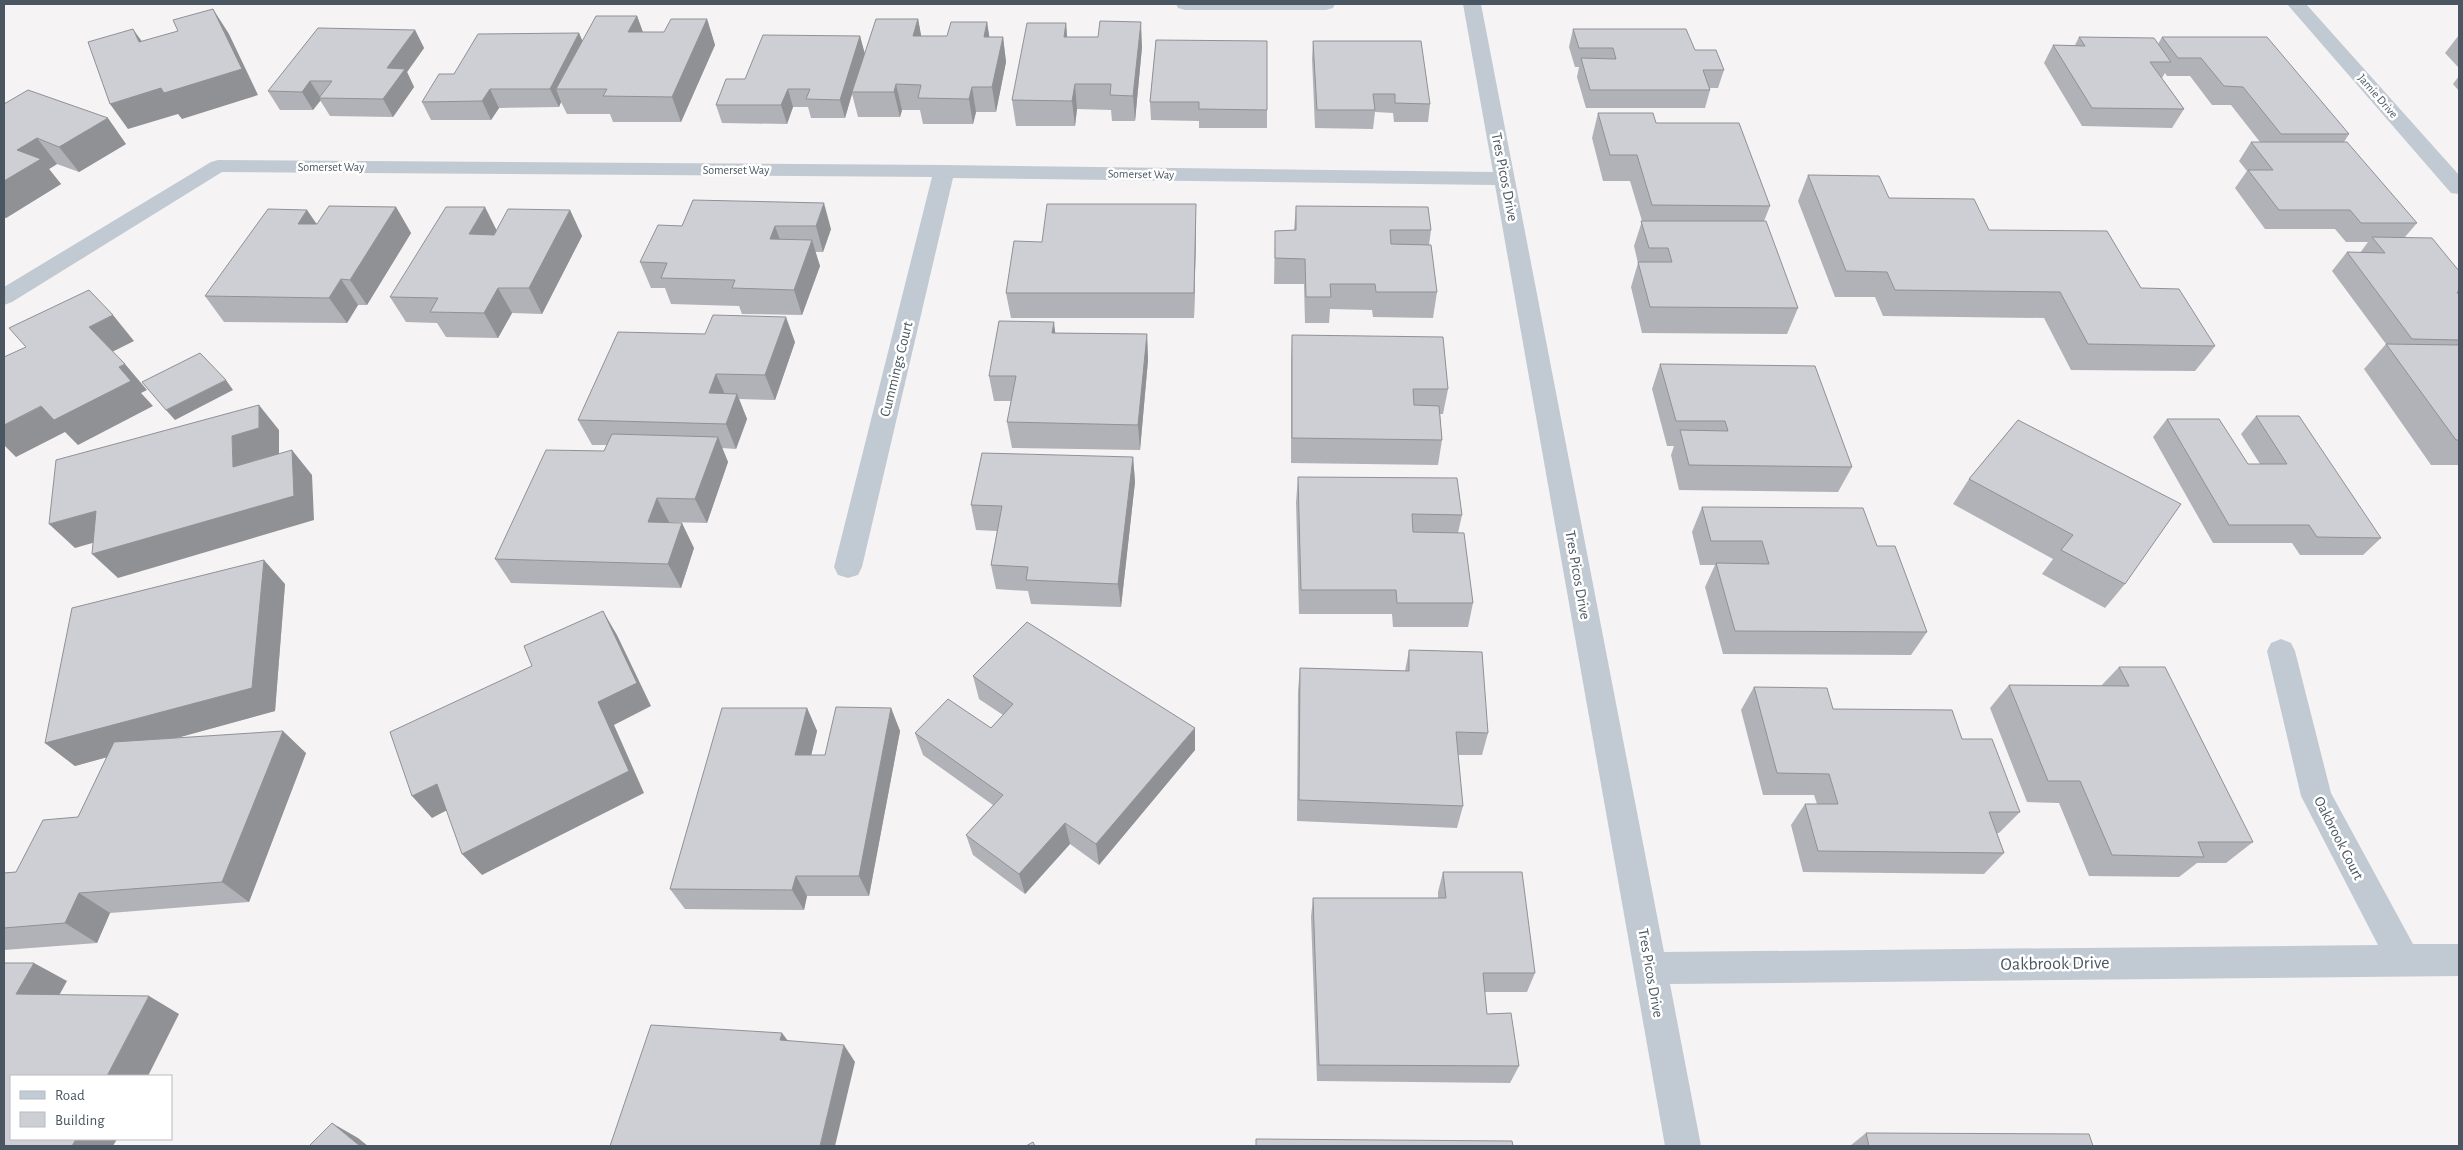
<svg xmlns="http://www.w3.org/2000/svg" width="2463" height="1150" viewBox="0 0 2463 1150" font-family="'Alegreya Sans',sans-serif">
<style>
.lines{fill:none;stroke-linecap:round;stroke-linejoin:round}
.street{fill:#c1cad2;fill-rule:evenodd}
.secondary{fill:#c1cbd6;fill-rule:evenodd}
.wall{fill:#b0b2b7}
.shaded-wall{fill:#909195}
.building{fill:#cdcfd5;stroke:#909195}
.labels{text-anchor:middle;stroke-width:5;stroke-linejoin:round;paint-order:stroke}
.far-street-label{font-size:12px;fill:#4a5661;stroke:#fff}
.street-label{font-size:15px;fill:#4a5661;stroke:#fff}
.near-street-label{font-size:18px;fill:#4a5661;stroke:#fff}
</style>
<rect width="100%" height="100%" fill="#f5f3f3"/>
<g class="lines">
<g class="street">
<path d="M1463 4H1481L1664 952 2378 945 2301 796 2267 651 2271 643 2281 639 2291 643 2295 651 2331 793 2413 944H2459V976L1670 984 1701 1146H1665L1495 185 953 178 862 567 858 575 848 578 838 575 834 567 932 177 222 172 12 302 4 305V287L211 162 218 160 944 165 1493 172Z"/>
<path d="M2287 4H2306L2459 175V194L2451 193Z"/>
</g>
<path class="secondary" d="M1176 4H1335L1333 8 1326 10H1185L1178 8Z"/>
</g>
<g class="wall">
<path d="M637 16 643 32H664L707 19 715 45 681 122H613L610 114H567L561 102 559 107 499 108 491 120H431L422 102 454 74 579 33 582 41Z"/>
<path d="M918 19 921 36H947L987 22 989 37H1003L1006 62 996 112H976L973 124H923L920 110H902L900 117H858L852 94 845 118H811L808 107H793L787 124 722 123 716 105 745 79 860 36 864 53Z"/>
<path d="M1066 23 1067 37 1142 47 1135 121H1112L1111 110 1077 109 1075 126H1016L1012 100Z"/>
<path d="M1573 29 1695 50 1724 70 1718 88H1710V90L1705 108H1586L1577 77 1579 67H1575L1569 47Z"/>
<path d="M415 30 424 48 407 72 414 87 393 117 330 116 320 100 313 110H280L268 91Z"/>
<path d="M2459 35V68L2445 53Z"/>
<path d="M2079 37 2158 44 2162 37 2349 134 2344 142 2417 223 2405 237 2459 271V465H2431L2364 369 2386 344 2332 271 2347 252 2360 253 2368 242H2346L2335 229H2265L2235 188 2247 171 2239 161 2251 142H2260L2231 105H2212L2190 76H2167L2165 73 2162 78 2184 109 2172 128 2082 126 2044 63 2053 45H2075Z"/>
<path d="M1156 40 1267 110V128H1199V121L1151 120 1150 102Z"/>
<path d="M1313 41 1430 104 1428 122H1394L1393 113 1375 112 1373 129 1315 128 1312 59Z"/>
<path d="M2459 76V91L2453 84Z"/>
<path d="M4 104 126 144 79 172 57 164 49 169 61 184 6 218H4Z"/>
<path d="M1598 113 1770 206 1764 221 1798 308 1787 334 1642 333 1631 287 1638 263 1634 246 1642 221 1630 181H1603L1592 138Z"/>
<path d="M1808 175 1889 198 1989 230 2141 288 2215 346 2195 371 2071 370 2044 318 1883 316 1875 297H1835L1798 201Z"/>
<path d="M693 200 831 229 823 252H815L820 266 802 315 742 314 739 306 671 304 665 288H651L640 262 682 226Z"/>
<path d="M1296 206 1431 230 1429 245 1437 292 1433 318 1373 317 1372 310 1330 309 1329 323H1305L1304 284H1274L1275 231 1294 230Z"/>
<path d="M396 207 411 233 367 305H358L347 323 224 322 205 296 307 210 317 224Z"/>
<path d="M570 210 582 236 542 314 512 313 498 338 446 337 437 323 406 322 390 297 497 230Z"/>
<path d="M1196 230 1194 318H1011L1006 293 1042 242Z"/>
<path d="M1055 333 1147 334 1148 360 1140 450 1012 448 1007 422 1011 401H994L989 376Z"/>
<path d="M1292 335 1448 389 1443 414H1440L1442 440 1438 465 1291 463V360Z"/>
<path d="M795 342 775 400 739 399 747 419 736 449 722 448 728 462 707 523 669 522 694 548 681 588 511 583 495 559 604 451 607 445H592L578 420Z"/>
<path d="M1660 364 1852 467 1838 492 1679 490 1671 455 1674 446H1667L1652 389Z"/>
<path d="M2256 416 2381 538 2363 555H2300L2292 543H2213L2153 437 2167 419 2248 464H2260L2241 434Z"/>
<path d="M2018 420 2125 584 2105 608 2042 574 2053 559 1953 504 1969 479Z"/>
<path d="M1133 457 1135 482 1121 607 1031 604 1028 591 996 589 991 565 997 531 976 530 971 505Z"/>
<path d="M1298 477 1462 515 1458 533 1473 603 1468 627H1393L1392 614H1299L1296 502Z"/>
<path d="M1702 507 1877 546 1927 632 1911 655 1723 654 1705 587 1715 565H1700L1692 532Z"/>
<path d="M285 584 275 711 176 738 306 753 249 902 110 913 97 943 4 950V873L16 872 78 817 107 757 75 766 45 743Z"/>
<path d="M1409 650 1488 733 1482 755H1458L1463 806 1457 828 1297 821 1298 691 1300 668 1405 671Z"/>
<path d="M2119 667 2253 842 2226 863H2197L2179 877 2089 876 2059 803 2027 802 1990 708 2009 685 2101 686Z"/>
<path d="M973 676 1195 750 1099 865 1070 844 1025 894 973 855 966 835 993 805 923 755 915 733 991 728 1003 715 979 699Z"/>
<path d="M1754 687 1833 709 1962 739 2020 812 1999 833H1997L2004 853 1984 874 1803 872 1791 825 1805 804H1817L1814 795H1763L1741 710Z"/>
<path d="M807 708 817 731 811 755H825L891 708 900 731 869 896H807L804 910 685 909 670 889Z"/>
<path d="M1443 872 1535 973 1527 992H1484L1487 1014 1519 1066 1510 1083 1317 1081 1311 917 1313 898H1438V892Z"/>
<path d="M1866 1133 2093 1146H1850Z"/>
</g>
<g class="shaded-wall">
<path d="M213 9 229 34 258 95 182 119 178 114 128 129 110 104Z"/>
<path d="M637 16 646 41 628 32Z"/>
<path d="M707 19 715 45 681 122 672 97Z"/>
<path d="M918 19 923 45 913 36Z"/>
<path d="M987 22 991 47 984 37Z"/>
<path d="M1141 22 1142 47 1135 121 1133 96Z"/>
<path d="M1066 23 1068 49 1064 37Z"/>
<path d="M133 29 151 54 139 42Z"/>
<path d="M415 30 424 48 407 72 414 87 393 117 383 99 387 68Z"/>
<path d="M579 33 587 51 556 89 561 102 559 107 550 89Z"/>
<path d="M860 36 865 54 852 92V94L845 118 840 100Z"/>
<path d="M1003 37 1006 62 996 112 992 87Z"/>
<path d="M310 81 321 98H319L321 100 313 110 302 92Z"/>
<path d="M896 84 902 110 900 117 894 92Z"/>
<path d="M1075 84 1077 109 1075 126 1072 101Z"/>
<path d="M972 87 976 112 973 124 969 99Z"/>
<path d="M490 89 499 108 491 120 482 101Z"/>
<path d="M788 89 793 107 787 124 781 105Z"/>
<path d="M108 118 126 144 79 172 59 147Z"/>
<path d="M37 138 57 164 49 169 61 184 6 218 4 216V181L17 150Z"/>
<path d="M824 203 831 229 823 252 816 226Z"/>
<path d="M1196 204V230L1194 318V293Z"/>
<path d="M396 207 411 233 367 305 350 280Z"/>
<path d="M485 207 498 233 483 260 469 234Z"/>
<path d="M307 210 324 236 298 224Z"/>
<path d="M570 210 582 236 542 314 529 288Z"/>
<path d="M775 226 784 251 770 239Z"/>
<path d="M812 240 820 266 802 315 794 290Z"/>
<path d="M341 279 358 305 347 323 329 298Z"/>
<path d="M498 288 512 313 498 338 484 313Z"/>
<path d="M113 315 134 341 112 352 89 327Z"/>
<path d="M786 317 795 342 775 400 765 375Z"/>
<path d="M1054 322 1057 348 1052 333Z"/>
<path d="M1147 334 1148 360 1140 450 1138 425Z"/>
<path d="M125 364 147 390 141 393 153 406 78 445 65 432 16 457 4 445V425Z"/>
<path d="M716 374 727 399 709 393Z"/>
<path d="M226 380 233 390 175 420 166 410Z"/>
<path d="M737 394 747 419 736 449 726 424Z"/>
<path d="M259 405 279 430V454L253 461 254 492 233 467 232 436Z"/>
<path d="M718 437 728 462 707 523 695 499Z"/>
<path d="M292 450 312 475 314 520 118 578 92 554Z"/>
<path d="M1133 457 1135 482 1121 607 1118 584Z"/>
<path d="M657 498 669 522H648Z"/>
<path d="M96 511 120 535 75 548 49 524Z"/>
<path d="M682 523 694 548 681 588 668 564Z"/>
<path d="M264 560 285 584 275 711 75 766 45 743Z"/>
<path d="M603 611 617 635 651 706 614 725 644 793 482 875 462 854 598 702Z"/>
<path d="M807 708 817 731 806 777 795 755Z"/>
<path d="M891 708 900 731 869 896 859 876Z"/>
<path d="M1195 728V750L1099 865 1096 844Z"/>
<path d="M283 731 306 753 249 902 222 882Z"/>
<path d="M437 784 457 805 432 818 412 796Z"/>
<path d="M1065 823 1070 844 1025 894 1019 874Z"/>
<path d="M796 876 807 896 804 910 792 890Z"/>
<path d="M79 893 110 913 97 943 65 923Z"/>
<path d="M34 963 67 981 50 1012 16 994Z"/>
<path d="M149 996 179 1014 148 1076H107Z"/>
<path d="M782 1033 795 1050 780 1040Z"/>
<path d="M844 1045 855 1062 835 1146H820Z"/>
<path d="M332 1123 358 1138 368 1146H360Z"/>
<path d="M76 1139H117L113 1146H72Z"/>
</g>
<g class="building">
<path d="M213 9 242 69 164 93 161 88 110 104 88 42 133 29 139 42 178 31 173 20Z"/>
<path d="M596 16H637L628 32H664L671 19H707L672 97 603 96 607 89H556Z"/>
<path d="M876 19H918L913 36H947L951 22H987L984 37H1003L992 87H972L969 99 918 98 921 85 896 84 894 92H852Z"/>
<path d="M1100 21 1141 22 1133 96 1110 95 1111 84H1075L1072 101 1012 100 1027 23H1066L1064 37H1098Z"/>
<path d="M318 28 415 30 387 68 405 69 383 99 319 98 332 81H310L302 92 268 91Z"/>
<path d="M1573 29H1686L1695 50H1716L1724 70H1703L1710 90H1590L1581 58 1616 59 1613 48H1579Z"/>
<path d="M579 33 550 89H490L482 101 422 102 439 74H454L478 34Z"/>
<path d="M763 35 860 36 840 100 806 99 810 89H788L781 105H716L726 79H745Z"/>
<path d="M2079 37 2154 38 2171 62H2150L2184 109 2092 108 2053 45 2085 46Z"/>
<path d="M2162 37H2267L2349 134H2281L2243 87 2224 86 2201 58H2178Z"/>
<path d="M1156 40 1267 41V110L1199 109V102H1150Z"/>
<path d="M1313 41H1421L1430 104 1395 103V94H1373L1375 110H1317Z"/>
<path d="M28 90 108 118 59 147 37 138 17 150 41 159 4 181V104Z"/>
<path d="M1598 113H1653L1656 123H1739L1770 206 1652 205 1637 155H1610Z"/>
<path d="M2251 142H2347L2417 223H2361L2350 210H2279L2248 170H2273Z"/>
<path d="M1808 175 1879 176 1889 198 1974 199 1989 230 2107 231 2141 288 2179 289 2215 346 2088 344 2060 292 1895 290 1887 272 1846 271Z"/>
<path d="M693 200 824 203 816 226H775L770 239 812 240 794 290 732 288 735 280 661 278 667 263 640 262 658 225 682 226Z"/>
<path d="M1047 204H1196L1194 293H1006L1014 241 1042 242Z"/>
<path d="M329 206 396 207 350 280 341 279 329 298 205 296 268 209 307 210 298 224H317Z"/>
<path d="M1296 206 1428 207 1431 230H1390L1391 244 1431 245 1437 292H1376L1375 284H1330L1331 297H1306L1305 259 1275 258V231L1296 230Z"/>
<path d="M446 207H485L469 234 494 235 508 209 570 210 529 288H498L484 313 430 312 438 298 390 297Z"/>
<path d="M1641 221H1766L1798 308 1650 307 1638 262H1672L1668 248H1649Z"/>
<path d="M2372 237 2432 238 2459 271V292H2457L2459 295V340L2412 339 2347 252 2385 253Z"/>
<path d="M89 290 113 315 89 327 125 364 119 367 131 381 54 420 41 406 4 425V357L26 347 9 328Z"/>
<path d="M713 315 786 317 765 375 716 374 709 393 737 394 726 424 578 420 618 332 705 334Z"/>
<path d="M999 321 1054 322 1052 333 1147 334 1138 425 1007 422 1016 376H989Z"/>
<path d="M1292 335 1443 337 1448 389H1413L1414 405 1439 406 1442 440 1292 438Z"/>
<path d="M2386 344 2459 345V440H2456Z"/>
<path d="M200 353 226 380 166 410 142 382Z"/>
<path d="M1660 364 1815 366 1852 467 1689 465 1680 430 1728 431 1725 421H1676Z"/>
<path d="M259 405V428L232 436 233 467 292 450 294 496 92 554 96 511 49 524 56 460Z"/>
<path d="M2256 416H2299L2381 538 2317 537 2309 525H2229L2167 419H2219L2248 464H2287Z"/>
<path d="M2018 420 2181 504 2125 584 2061 550 2073 535 1969 479Z"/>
<path d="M612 434 718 437 695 499 657 498 648 522 682 523 668 564 495 559 546 450 604 451Z"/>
<path d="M982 453 1133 457 1118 584 1026 580 1028 567 991 565 1002 506 971 505Z"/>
<path d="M1298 477 1457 478 1462 515 1412 514 1413 532 1464 533 1473 603H1397L1396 590H1301Z"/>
<path d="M1702 507 1863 508 1877 546H1895L1927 632 1735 631 1716 563 1769 564 1762 541H1711Z"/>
<path d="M264 560 252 688 45 743 72 608Z"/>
<path d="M603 611 637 683 598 702 629 771 462 854 437 784 412 796 390 732 532 666 524 646Z"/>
<path d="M1027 622 1195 728 1096 844 1065 823 1019 874 966 835 1003 795 915 733 948 699 991 728 1013 704 973 676Z"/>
<path d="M1409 650 1482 652 1488 733 1456 732 1463 806 1299 800 1300 668 1409 671Z"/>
<path d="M2119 667H2165L2253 842H2198L2204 857 2112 855 2080 781H2048L2009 685 2129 686Z"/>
<path d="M1754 687 1827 688 1833 709 1952 710 1962 739H1992L2020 812H1989L2004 853 1818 851 1805 804H1838L1829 774 1777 773Z"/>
<path d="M836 707 891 708 859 876H796L792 890 670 889 722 708H807L795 755H825Z"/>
<path d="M283 731 222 882 79 893 65 923 4 928V873L16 872 43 820 78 817 114 742Z"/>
<path d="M1443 872H1522L1535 973H1483L1487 1014 1511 1013 1519 1066 1319 1065 1313 898H1446Z"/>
<path d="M4 963H34L16 994 149 996 107 1076H11V1139H76L72 1146H4Z"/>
<path d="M651 1025 782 1033 780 1040 844 1045 820 1146H610Z"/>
<path d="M332 1123 360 1146H309Z"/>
<path d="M1866 1133 2089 1134 2093 1146H1869Z"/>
<path d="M1256 1139 1512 1141 1513 1146H1256Z"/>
<path d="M1033 1142 1035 1146H1026Z"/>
</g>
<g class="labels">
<g class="far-street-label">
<text transform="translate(2378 96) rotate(49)" y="4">Jamie Drive</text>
<text x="331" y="171">Somerset Way</text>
<text x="736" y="174">Somerset Way</text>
<text transform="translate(1141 174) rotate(1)" y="4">Somerset Way</text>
</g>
<g class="street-label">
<text transform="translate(1505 177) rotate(79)" y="5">Tres Picos Drive</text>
<text transform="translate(896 369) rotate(-76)" y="5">Cummings Court</text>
<text transform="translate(1578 575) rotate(80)" y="5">Tres Picos Drive</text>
<text transform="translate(2339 838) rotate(63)" y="5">Oakbrook Court</text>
<text transform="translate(1651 973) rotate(80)" y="5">Tres Picos Drive</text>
</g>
<g class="near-street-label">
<text transform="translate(2055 963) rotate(-1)" y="6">Oakbrook Drive</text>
</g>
</g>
<rect width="2463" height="1150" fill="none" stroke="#4a5661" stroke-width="10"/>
<rect x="10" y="1075" width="162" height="65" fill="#ffffff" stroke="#b7bbc0"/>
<rect x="20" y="1091" width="25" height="8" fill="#c1cbd6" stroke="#b7bbc0"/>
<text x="55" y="1100" font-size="15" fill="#4a5661">Road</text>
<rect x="20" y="1112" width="25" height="15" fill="#cdcfd5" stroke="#b7bbc0"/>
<text x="55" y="1125" font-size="15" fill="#4a5661">Building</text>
</svg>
